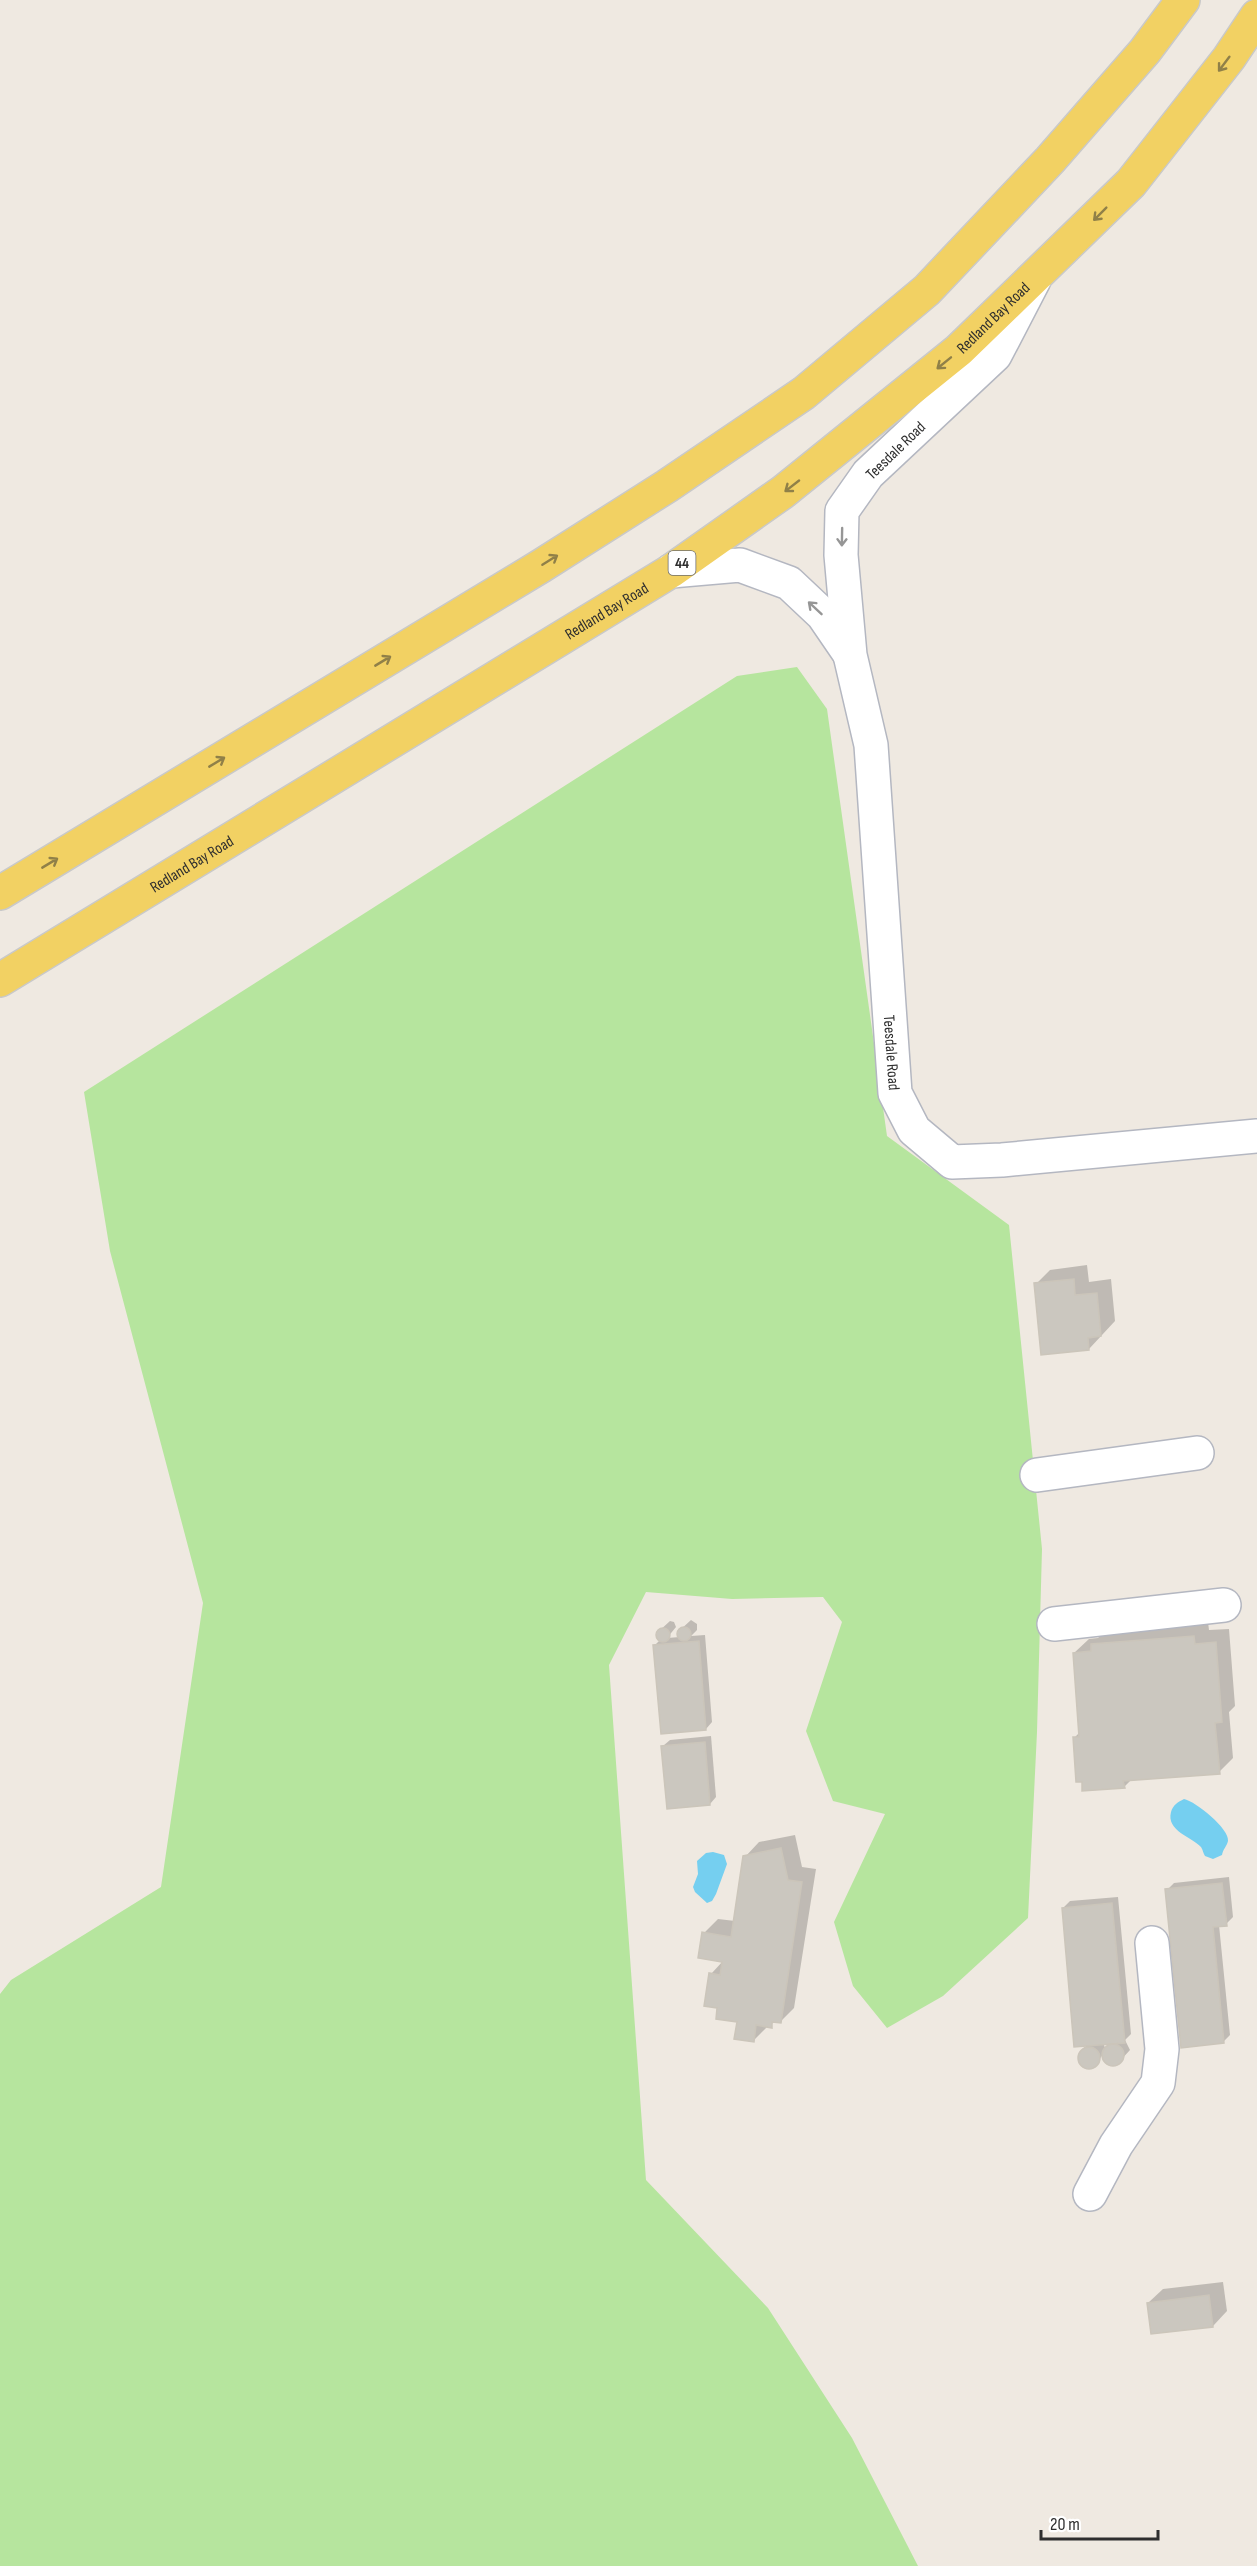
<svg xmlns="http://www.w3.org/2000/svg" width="1257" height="2566" viewBox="0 0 1257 2566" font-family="'Sofia Sans Condensed',sans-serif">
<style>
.green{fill:#b6e59e}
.water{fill:#75cff0}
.shadow{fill:#0003;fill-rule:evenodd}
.building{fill:#cbc7bf;stroke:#cbc5ba;stroke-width:1.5}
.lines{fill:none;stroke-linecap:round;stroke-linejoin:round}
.minor-casing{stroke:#b4b7c1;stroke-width:36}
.major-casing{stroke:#c9c9c9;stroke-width:36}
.minor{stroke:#fff;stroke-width:33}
.major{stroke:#f2d163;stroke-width:33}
.oneway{stroke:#908048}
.oneway2{stroke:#969696}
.labels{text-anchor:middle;stroke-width:6;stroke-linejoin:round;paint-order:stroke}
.shield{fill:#fff;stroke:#6d6d6d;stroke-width:1.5}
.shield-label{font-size:15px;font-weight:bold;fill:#2e2e2e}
.street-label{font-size:16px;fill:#2e2e2e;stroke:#fff}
</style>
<rect width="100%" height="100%" fill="#efe9e1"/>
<path class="green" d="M797 667 827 709 887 1136 1009 1225 1042 1549 1037 1732 1028 1918 943 1996 887 2028 853 1986 834 1922 885 1814 833 1801 806 1731 842 1622 823 1597 732 1599 646 1592 609 1665 646 2180 768 2308 852 2438 918 2566H0V1994L11 1980 161 1887 203 1603 110 1251 84 1092 737 676Z"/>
<g class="water">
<path d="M1184 1799C1195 1801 1230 1829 1228 1841 1227 1846 1223 1849 1222 1855L1213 1859 1205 1856C1203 1853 1203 1850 1201 1847 1192 1837 1166 1831 1171 1812 1173 1805 1178 1802 1184 1799Z"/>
<path d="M713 1852 724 1855 727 1864 716 1894 712 1901 707 1903 695 1892 693 1887 698 1874 697 1861 706 1853Z"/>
</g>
<g class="shadow">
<path d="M1087 1265 1089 1282 1111 1279 1115 1321 1089 1349 1036 1284 1050 1270Z"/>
<path d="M691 1620 697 1624V1630L691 1636 705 1635 712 1722 706 1729 655 1645 659 1641 658 1632 670 1621 674 1622 676 1627 667 1638 680 1637 679 1631Z"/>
<path d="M1208 1622 1209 1630 1229 1629 1235 1706 1229 1712 1233 1758 1219 1772 1132 1779 1125 1786 1084 1789 1074 1738 1080 1732 1074 1653 1089 1639 1098 1638 1107 1630Z"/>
<path d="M711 1736 716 1797 710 1804 663 1746 670 1740Z"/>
<path d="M795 1835 802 1867 816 1869 794 2008 780 2022 776 2021 767 2027 753 2041 738 2021 719 2007 711 1974 723 1961 704 1933 718 1919 735 1921 745 1857 759 1842Z"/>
<path d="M1229 1877 1233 1917 1226 1924 1219 1925 1230 2035 1223 2042 1167 1890 1174 1883Z"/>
<path d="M1118 1897 1131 2034 1125 2040 1130 2050 1119 2062 1114 2065 1106 2061 1104 2053 1095 2065 1090 2067 1081 2064 1079 2058 1081 2051 1088 2044 1063 1908 1070 1901ZM1113 2042 1109 2047 1106 2050 1103 2043Z"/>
<path d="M1223 2282 1227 2311 1213 2326 1148 2303 1163 2289Z"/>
</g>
<g class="building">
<path d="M1074 1279 1075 1295 1097 1293 1101 1336 1088 1338 1089 1350 1041 1355 1034 1283Z"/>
<circle cx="684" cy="1634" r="7"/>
<circle cx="663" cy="1635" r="7"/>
<path d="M1194 1636 1195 1644 1216 1642 1222 1722 1215 1723 1220 1774 1123 1781 1125 1788 1082 1791V1782H1076L1073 1737H1079L1073 1653 1091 1651V1644Z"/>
<path d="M699 1641 706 1730 661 1734 653 1645Z"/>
<path d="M705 1742 710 1805 667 1809 661 1746Z"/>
<path d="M781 1848 788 1880 802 1882 781 2023 772 2022V2028L756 2025 754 2042 734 2039 737 2022 716 2019 717 2008 704 2006 709 1973 720 1975 722 1962 698 1958 702 1932 731 1937 743 1856Z"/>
<path d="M1222 1883 1227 1926 1213 1927 1224 2043 1181 2048 1165 1889Z"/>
<path d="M1112 1903 1125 2043 1074 2047 1062 1908Z"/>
<circle cx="1113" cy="2055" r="11"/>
<circle cx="1089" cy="2058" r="11"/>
<path d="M1209 2295 1213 2327 1151 2334 1147 2303Z"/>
</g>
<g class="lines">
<defs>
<g id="minor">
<path id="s1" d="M1034 280 995 355 868 474 842 511 841 555 850 655 871 745 895 1093 914 1130 952 1162 1002 1160 1257 1136"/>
<path d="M671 571 740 565 789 583 823 615 849 653"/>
<path d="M1037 1475 1197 1453"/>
<path d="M1054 1624 1224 1605"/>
<path d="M1090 2194 1116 2145 1158 2083 1162 2049 1152 1943"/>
</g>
<g id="major">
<path d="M0 893 541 566 667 486 804 393 927 290 1050 160 1145 51 1183 0"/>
<path id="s2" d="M0 980 671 571 783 492 959 350 1131 183 1229 58 1257 16"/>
</g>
</defs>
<use href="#minor" class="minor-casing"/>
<use href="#major" class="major-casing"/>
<use href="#minor" class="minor"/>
<use href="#major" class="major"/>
</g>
<defs><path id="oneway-shaft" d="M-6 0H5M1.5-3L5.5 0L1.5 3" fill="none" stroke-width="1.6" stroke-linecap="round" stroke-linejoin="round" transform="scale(1.5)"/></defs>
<g class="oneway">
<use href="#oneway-shaft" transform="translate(1224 64) rotate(127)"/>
<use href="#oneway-shaft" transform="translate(1100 214) rotate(135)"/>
<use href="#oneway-shaft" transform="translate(944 363) rotate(141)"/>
<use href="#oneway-shaft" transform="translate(792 486) rotate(142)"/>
<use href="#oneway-shaft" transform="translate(550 560) rotate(-32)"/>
<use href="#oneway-shaft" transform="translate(383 661) rotate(-31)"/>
<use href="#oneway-shaft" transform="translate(217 762) rotate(-31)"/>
<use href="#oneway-shaft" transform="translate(50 863) rotate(-31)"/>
</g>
<g class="oneway2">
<use href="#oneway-shaft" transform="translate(842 537) rotate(91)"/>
<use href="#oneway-shaft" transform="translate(815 608) rotate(-137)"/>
</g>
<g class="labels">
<rect class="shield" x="668.5" y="551" width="27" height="24" rx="4.5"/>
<g class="shield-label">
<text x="682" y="568">44</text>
</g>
<g class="street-label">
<text dy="6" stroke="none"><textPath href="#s2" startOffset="1196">Redland Bay Road</textPath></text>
<text transform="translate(895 450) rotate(-44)" y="6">Teesdale Road</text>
<text dy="6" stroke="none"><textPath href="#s2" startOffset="710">Redland Bay Road</textPath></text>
<text dy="6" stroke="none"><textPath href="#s2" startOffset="224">Redland Bay Road</textPath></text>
<text dy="6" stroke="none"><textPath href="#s1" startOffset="849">Teesdale Road</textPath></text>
</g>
</g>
<path d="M1041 2530v9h117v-9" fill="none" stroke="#2e2e2e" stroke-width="3"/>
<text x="1050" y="2530" font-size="18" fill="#2e2e2e" stroke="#ffffff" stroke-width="4.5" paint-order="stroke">20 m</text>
</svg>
